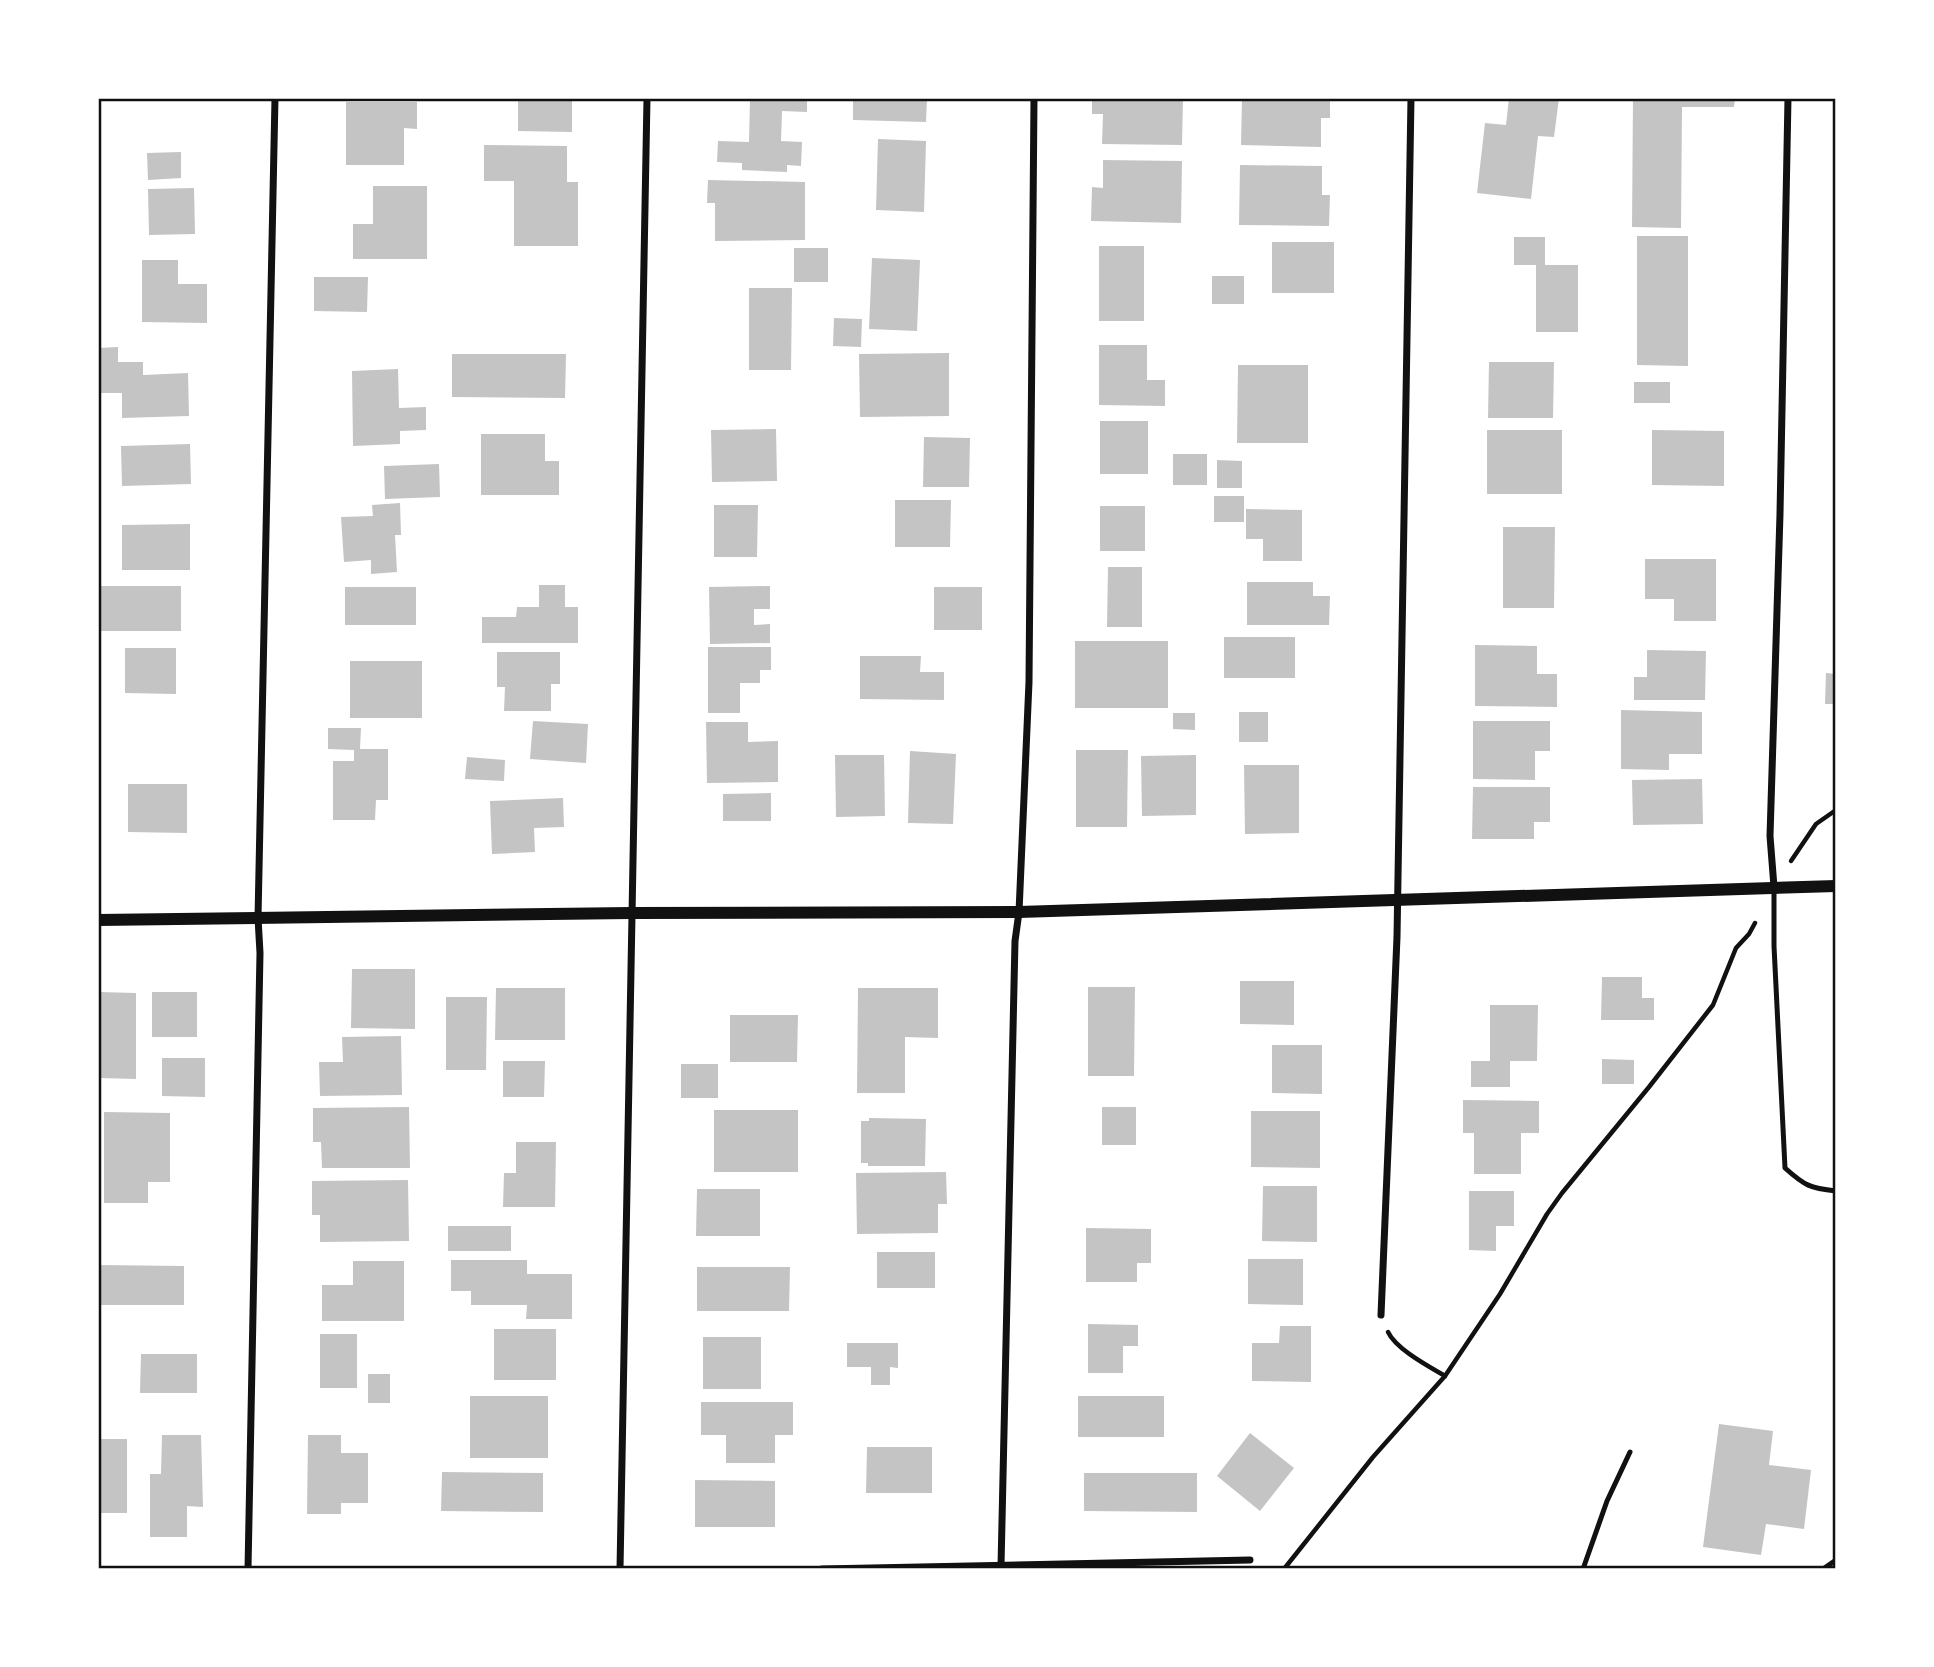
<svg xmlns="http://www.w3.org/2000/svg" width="1934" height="1667" viewBox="0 0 1934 1667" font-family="'IBM Plex Serif',serif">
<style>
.building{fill:#c4c4c4}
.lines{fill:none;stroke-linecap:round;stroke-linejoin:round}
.path{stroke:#111;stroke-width:4.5}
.service{stroke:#111;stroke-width:5}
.minor{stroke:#111;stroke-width:7}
.tertiary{stroke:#111;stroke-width:12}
.neatline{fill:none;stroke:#111;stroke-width:2.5}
</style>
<rect width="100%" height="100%" fill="#fff"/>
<g class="building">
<path d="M518 98H572V132L518 131Z"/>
<path d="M750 98H807V112L782 111 781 141 802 142 801 166 787 165V172L742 170V163L717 162 718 141 749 142Z"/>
<path d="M853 98H927L926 122 853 120Z"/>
<path d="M1092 98H1183L1182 145 1102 144 1103 114H1092Z"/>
<path d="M1242 98H1330V118H1321V147L1241 145Z"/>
<path d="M1509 98H1559L1554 137 1538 136 1531 199 1477 193 1485 123 1506 125Z"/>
<path d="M1633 98H1735L1734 107H1682L1681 228 1632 227Z"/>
<path d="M346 102H417V129L404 128V165H346Z"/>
<path d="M878 139 926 141 924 212 876 210Z"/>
<path d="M484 145 567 146V182H578V246H514V181H484Z"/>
<path d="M181 152V178L148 180 147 153Z"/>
<path d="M1103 160 1182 161 1181 223 1091 221 1092 187 1103 188Z"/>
<path d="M1240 165 1322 166V195H1330L1329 226 1239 225Z"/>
<path d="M708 180 805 182V240L715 241V203H707Z"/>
<path d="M373 186H427V259H353V224H373Z"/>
<path d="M194 188 195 234 149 235 148 189Z"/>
<path d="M1637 236H1688V366L1637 365Z"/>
<path d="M1514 237H1545V265H1578V332H1536V265H1514Z"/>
<rect x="1272" y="242" width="62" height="51"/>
<rect x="1099" y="246" width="45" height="75"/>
<rect x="794" y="248" width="34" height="34"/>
<path d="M872 258 920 260 917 331 869 329Z"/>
<path d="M142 260H178V284H207V323L142 322Z"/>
<rect x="1212" y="276" width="32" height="28"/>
<path d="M314 277H368L367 312 314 311Z"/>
<path d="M749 288H792L791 370H749Z"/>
<path d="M834 318 862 319 861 347 833 346Z"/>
<path d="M1099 345H1147V380H1165V406L1099 405Z"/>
<path d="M118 347V362H143V375L188 373 189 416 122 418V393H98V348Z"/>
<path d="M949 353V416L860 417 859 354Z"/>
<path d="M452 354H566L565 398 452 397Z"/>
<path d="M1489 362H1554L1553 418H1488Z"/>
<path d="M1238 365H1308V443H1237Z"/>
<path d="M398 369 399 408 426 407V430L400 431V444L353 446 352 371Z"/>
<rect x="1634" y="382" width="36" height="21"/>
<rect x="1100" y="421" width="48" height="53"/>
<path d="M776 429 777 481 712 482 711 430Z"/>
<rect x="1487" y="430" width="75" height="64"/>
<path d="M1652 430 1724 431V486L1652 485Z"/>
<path d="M481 434H545V461H559V495H481Z"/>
<path d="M924 437 970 438 969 487H923Z"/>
<path d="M190 444 191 484 122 486 121 446Z"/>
<rect x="1173" y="454" width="34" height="31"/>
<path d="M1217 460 1242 461V488H1217Z"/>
<path d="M439 464 440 497 385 499 384 466Z"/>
<rect x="1214" y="496" width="30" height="26"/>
<path d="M895 500H951L950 547H895Z"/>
<path d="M400 503 401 535H395L397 572 371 574V560L344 562 341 517 373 516 372 505Z"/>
<path d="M714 505H758L757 557H714Z"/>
<rect x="1100" y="506" width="45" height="45"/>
<path d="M1246 509 1302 510V561H1263V539H1246Z"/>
<path d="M190 524V570H122V525Z"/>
<path d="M1503 527H1555L1554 608H1503Z"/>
<path d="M1645 559H1716V621H1674V599H1645Z"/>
<path d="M1108 567H1142V627H1107Z"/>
<path d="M1247 582H1313V596H1330L1329 625H1247Z"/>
<path d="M539 585H565V607H578V643H482V617H516L517 607H539Z"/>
<path d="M100 586H181V631H99Z"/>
<path d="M770 586V609H754V625L770 624V643L710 644 709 587Z"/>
<rect x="345" y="587" width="71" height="38"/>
<rect x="934" y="587" width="48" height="43"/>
<rect x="1224" y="637" width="71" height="41"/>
<rect x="1075" y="641" width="93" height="67"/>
<path d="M1475 645 1537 646V674H1557V707L1475 706Z"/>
<path d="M708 647H771V670H760V683H740V713H708Z"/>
<path d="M125 648H176V694L125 693Z"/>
<path d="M1647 650 1706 651 1705 700H1634V677H1647Z"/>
<path d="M497 652H560V684H551V711H504L505 687H497Z"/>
<path d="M860 656H921L920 672H944V700L860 699Z"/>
<rect x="350" y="661" width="72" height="57"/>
<path d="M1826 673 1836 674V704H1825Z"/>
<path d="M1621 710 1702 712V754H1669V770L1621 769Z"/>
<rect x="1239" y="712" width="29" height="30"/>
<path d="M1173 713H1195V730L1173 729Z"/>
<path d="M533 721 588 724 586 763 530 759Z"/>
<path d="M1473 721H1550V751H1535V780L1473 779Z"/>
<path d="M706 722H748V742L778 741V782L707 783Z"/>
<path d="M328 728H361L360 749H388V800H376L375 820H333V761H354V750L328 749Z"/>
<path d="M1076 750H1128L1127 827H1076Z"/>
<path d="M910 751 956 754 953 824 908 823Z"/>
<path d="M835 755H884L885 816 836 817Z"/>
<path d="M1196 755V815L1142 816 1141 756Z"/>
<path d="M467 757 505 760 504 781 465 779Z"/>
<path d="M1244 765H1299V833L1245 834Z"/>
<path d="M1702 779 1703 824 1633 825 1632 780Z"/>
<path d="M128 784H187V833L128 832Z"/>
<path d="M1473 787H1550V822H1534V839H1472Z"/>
<path d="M771 793V821H723V794Z"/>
<path d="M563 798 564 827 534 828 535 852 492 854 490 801Z"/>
<path d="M352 969H415V1029L351 1028Z"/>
<path d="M1602 977H1642V998H1654V1020H1601Z"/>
<path d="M1240 981H1294V1025L1240 1024Z"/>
<path d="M1088 987H1135L1134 1076H1088Z"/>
<path d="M496 988H565V1040H495Z"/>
<path d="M858 988H938V1038L905 1037V1093H857Z"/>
<path d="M99 992 136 993V1079L98 1078Z"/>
<rect x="152" y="992" width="45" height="45"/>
<path d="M446 997H487L486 1070H446Z"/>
<path d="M1490 1005H1538L1537 1061H1510V1087H1471V1061H1490Z"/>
<path d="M730 1015H798L797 1062H730Z"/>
<path d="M401 1036 402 1095 320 1096 319 1062H343L342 1037Z"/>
<path d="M1272 1045H1322V1094L1272 1093Z"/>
<path d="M162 1058H205V1097L162 1096Z"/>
<path d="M1602 1059 1634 1060V1084H1602Z"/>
<path d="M503 1061H545L544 1097H503Z"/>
<rect x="681" y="1064" width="37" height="34"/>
<path d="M1463 1100 1539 1101V1133H1521V1174H1474V1133H1463Z"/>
<path d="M409 1107 410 1168H322L321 1142H313V1108Z"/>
<rect x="1102" y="1107" width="34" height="38"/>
<rect x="714" y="1110" width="84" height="62"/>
<path d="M1251 1111H1320V1168L1251 1167Z"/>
<path d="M104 1112 170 1113V1182H148V1203H104Z"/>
<path d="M869 1118 926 1119 925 1166H868V1163H861V1121H869Z"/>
<path d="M516 1142H556L555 1207H503L504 1173H516Z"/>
<path d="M946 1172 947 1204H938V1233L857 1234 856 1173Z"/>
<path d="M408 1180 409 1241 320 1242V1215H312V1181Z"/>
<path d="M1263 1186H1317V1242L1262 1241Z"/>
<path d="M697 1189H760V1236H696Z"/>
<path d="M1469 1191H1514V1226H1496V1251L1469 1250Z"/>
<rect x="448" y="1226" width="63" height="25"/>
<path d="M1086 1228 1151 1229V1263H1137V1282H1086Z"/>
<rect x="877" y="1252" width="58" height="36"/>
<path d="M1248 1259H1303V1305L1248 1304Z"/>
<path d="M451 1260H527V1274H572V1319H526L527 1305H471V1291H451Z"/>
<path d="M353 1261H404V1321H322V1285H353Z"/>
<path d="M98 1265 184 1266V1305H98Z"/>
<path d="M697 1267H790L789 1311H697Z"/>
<path d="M1088 1324 1138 1325V1346H1123V1373H1088Z"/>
<path d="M1280 1326H1311V1382L1252 1381V1343H1279Z"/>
<rect x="494" y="1329" width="62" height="51"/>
<rect x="320" y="1334" width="37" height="54"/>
<rect x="703" y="1337" width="58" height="52"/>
<path d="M847 1343H898V1368L890 1367V1385H871V1367H847Z"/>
<path d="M141 1354H197V1393H140Z"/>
<rect x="368" y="1374" width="22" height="29"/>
<rect x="470" y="1396" width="78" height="62"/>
<rect x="1078" y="1396" width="86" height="41"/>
<path d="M701 1402H793V1435H775V1463H726V1435H701Z"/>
<path d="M1719 1424 1773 1431 1769 1465 1811 1470 1804 1529 1766 1524 1761 1555 1703 1547Z"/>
<path d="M1250 1433 1294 1468 1260 1511 1217 1476Z"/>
<path d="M162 1435H201L203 1507 187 1506V1537H150V1474H161Z"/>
<path d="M308 1435H341V1453H368V1503H341V1514H307Z"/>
<rect x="98" y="1439" width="29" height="74"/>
<path d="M867 1447H932V1493H866Z"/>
<path d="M442 1472 543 1473V1512L441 1511Z"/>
<path d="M1084 1473H1197V1512L1084 1511Z"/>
<path d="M695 1480 775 1481V1527H695Z"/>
</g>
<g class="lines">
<g class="path">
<path d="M1791 861 1816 824 1836 810"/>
<path d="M1388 1332C1396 1349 1428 1366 1445 1376"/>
<path d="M1284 1569 1373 1457 1445 1376 1500 1294 1547 1214 1562 1193 1649 1087 1713 1005 1736 948 1749 934 1755 923"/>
</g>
<g class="service">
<path d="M1774 890V946L1785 1168C1805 1186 1810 1188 1836 1191"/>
<path d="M1583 1569 1607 1501 1630 1452"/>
<path d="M1823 1569 1836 1560"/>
</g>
<g class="minor">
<path d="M1774 887 1770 836 1780 514 1788 98"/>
<path d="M1381 1315 1397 937 1411 98"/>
<path d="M1001 1566 1015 941 1019 912 1029 682 1034 98"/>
<path d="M248 1569 260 953 258 918 275 98"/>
<path d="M620 1569 647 98"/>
<path d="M822 1569 1250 1560"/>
</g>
<path class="tertiary" d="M98 920 631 913 1019 912 1836 886"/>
</g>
<rect width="1934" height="1667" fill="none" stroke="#ffffff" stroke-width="200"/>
<rect x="100" y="100" width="1734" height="1467" class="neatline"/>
</svg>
